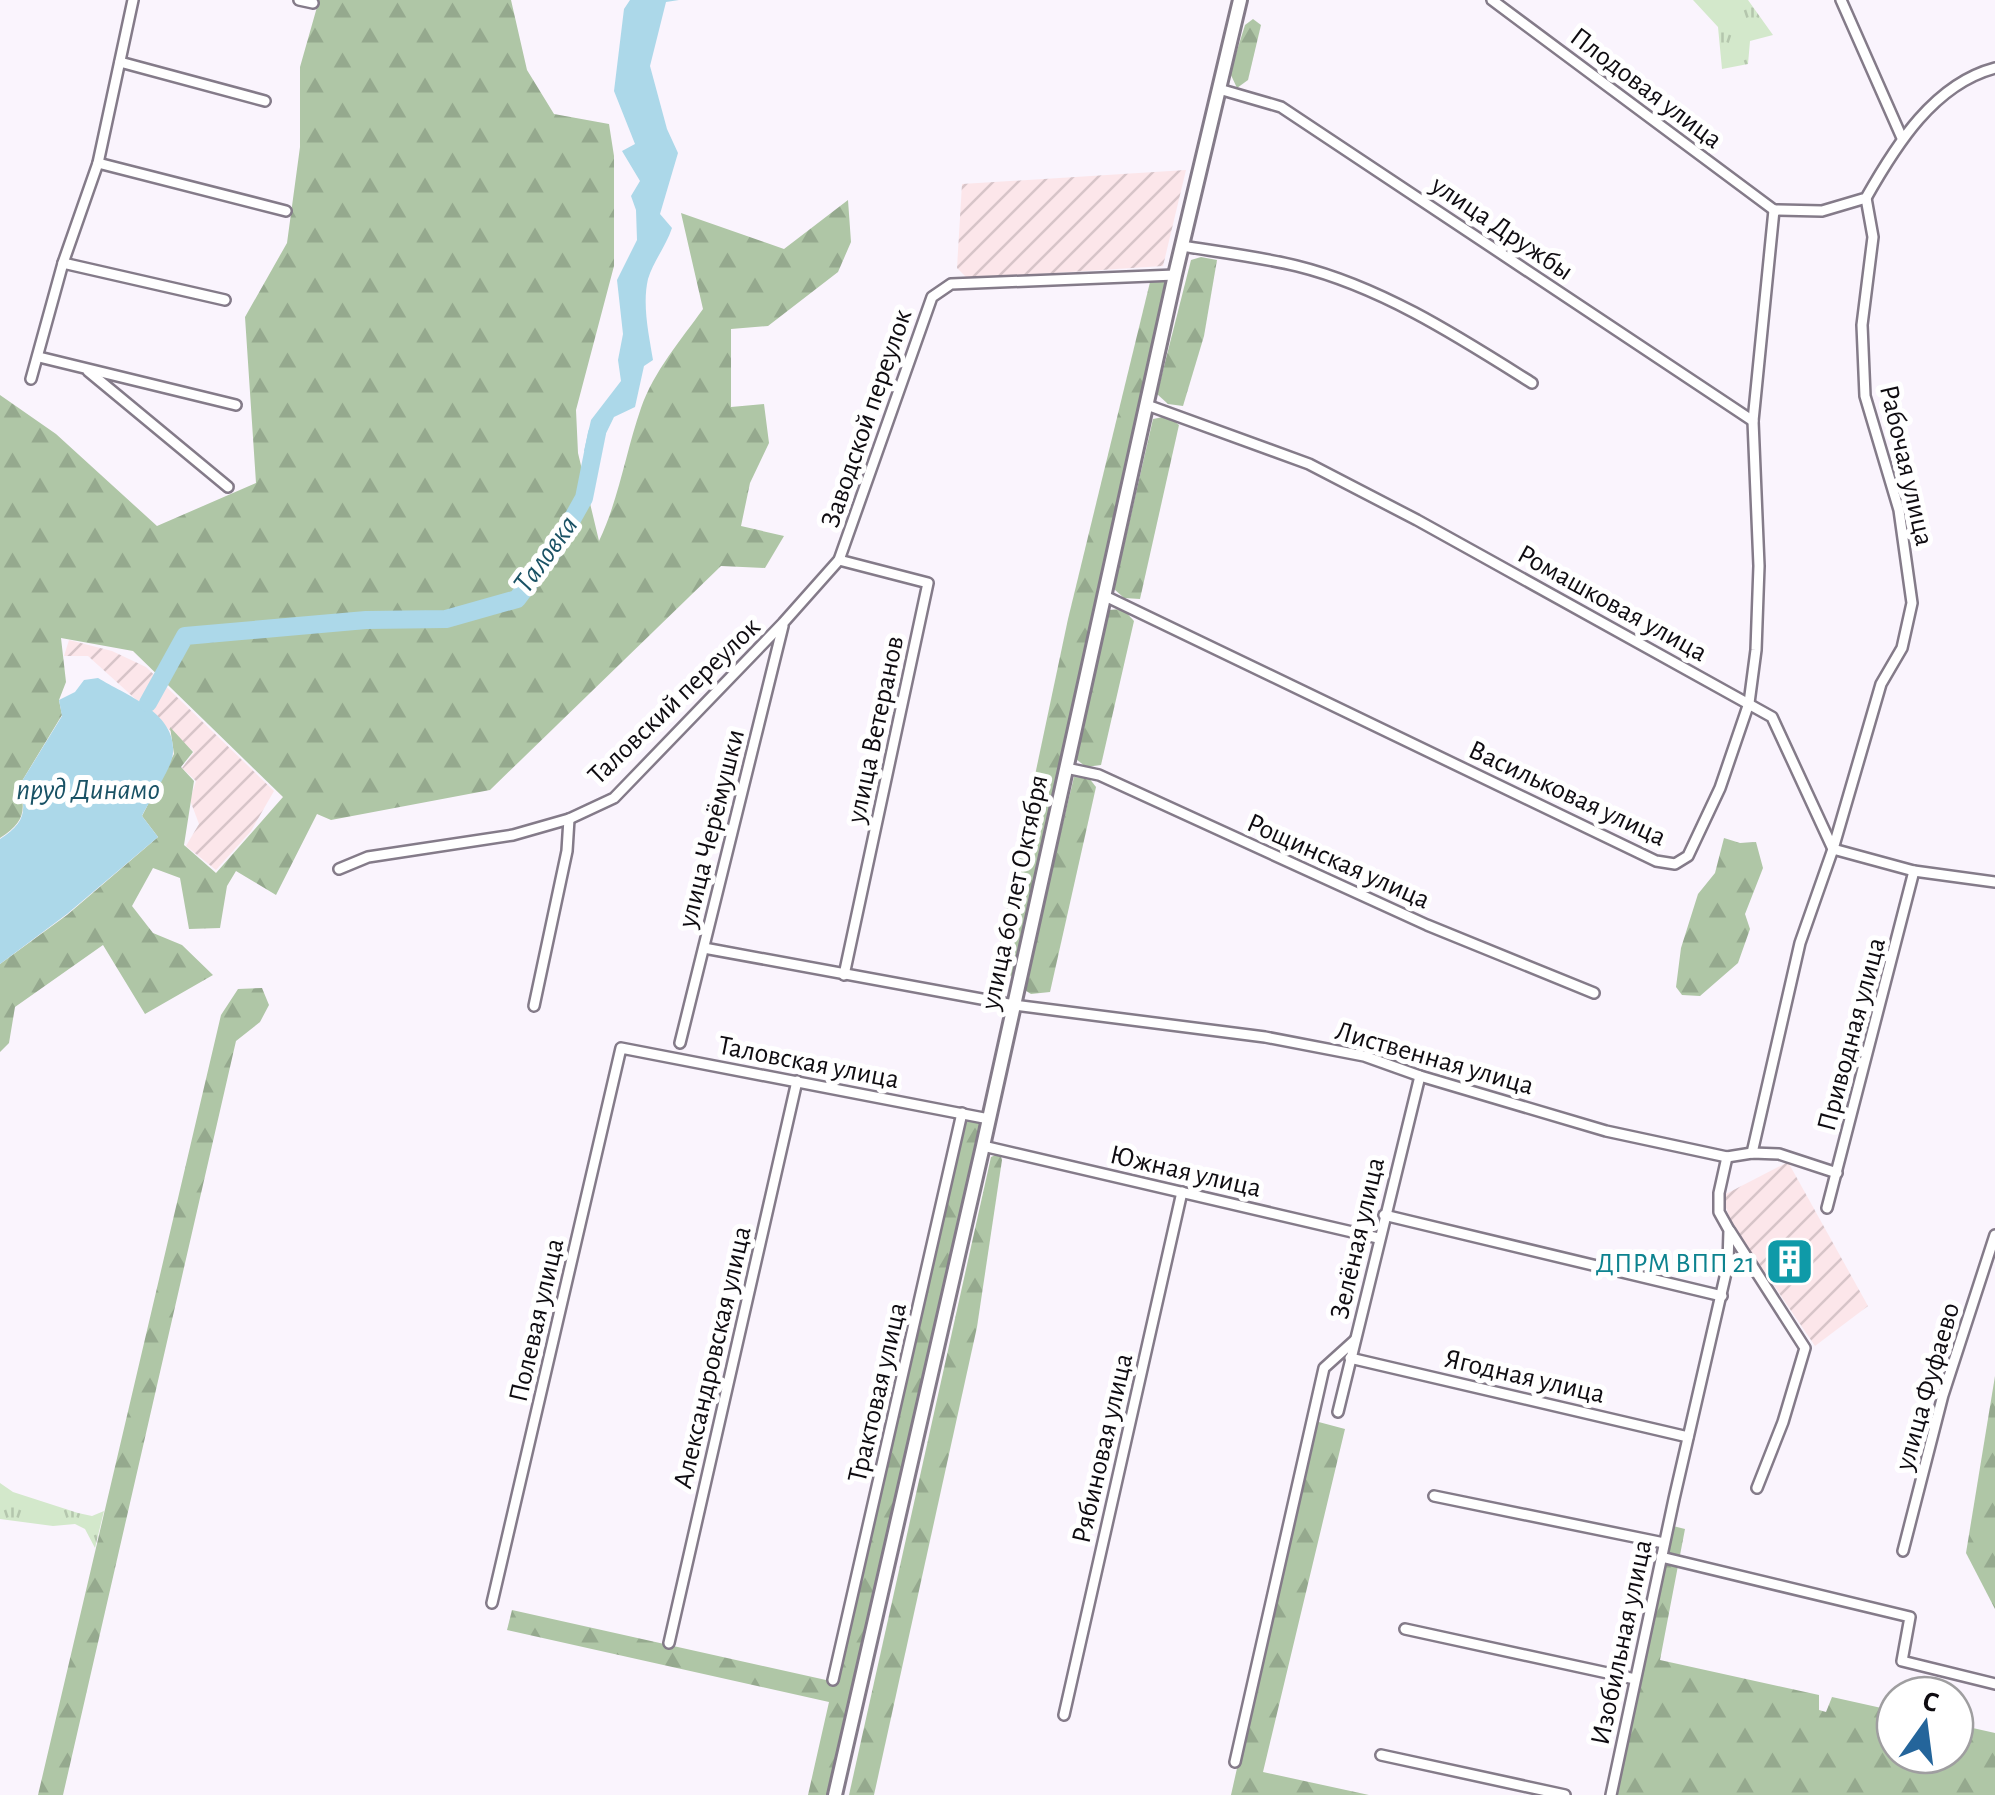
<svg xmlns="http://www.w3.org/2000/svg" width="1995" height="1795" viewBox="0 0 1995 1795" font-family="'Alegreya Sans',sans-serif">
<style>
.industrial{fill:url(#industrial-furrows)}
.grass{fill:url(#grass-tufts)}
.forest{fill:url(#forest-firs)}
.water{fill:#acd8e9}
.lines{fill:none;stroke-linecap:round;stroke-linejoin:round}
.river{stroke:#acd8e9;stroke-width:18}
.street-casing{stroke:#847b89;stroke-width:14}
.secondary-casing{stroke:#847b89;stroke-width:18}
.street{stroke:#fff;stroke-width:9}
.secondary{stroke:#fff;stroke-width:12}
.labels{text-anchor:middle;stroke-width:10;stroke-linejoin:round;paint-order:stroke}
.street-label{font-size:28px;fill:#0f0c11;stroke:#fff}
.culture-label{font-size:28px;fill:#0d838f;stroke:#fff;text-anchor:end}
.water-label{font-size:30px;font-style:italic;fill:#1a5265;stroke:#fff}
</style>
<defs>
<pattern id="industrial-furrows" width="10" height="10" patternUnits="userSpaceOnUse" patternTransform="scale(2.5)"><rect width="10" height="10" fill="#fce6ea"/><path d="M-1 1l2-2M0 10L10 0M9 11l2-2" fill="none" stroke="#d7c4c8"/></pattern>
<pattern id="grass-tufts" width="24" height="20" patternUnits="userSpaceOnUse" patternTransform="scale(2.5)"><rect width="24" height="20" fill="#d3e8cb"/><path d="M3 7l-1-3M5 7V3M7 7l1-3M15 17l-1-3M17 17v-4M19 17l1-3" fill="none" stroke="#b4c6ad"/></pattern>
<pattern id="forest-firs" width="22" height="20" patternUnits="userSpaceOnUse" patternTransform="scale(2.5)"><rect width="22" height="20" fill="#afc6a6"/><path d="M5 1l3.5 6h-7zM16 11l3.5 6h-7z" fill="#95a98e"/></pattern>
</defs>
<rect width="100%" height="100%" fill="#faf4fd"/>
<g class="industrial">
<path d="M1186 170 1163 266 976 278H967L957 268 962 184Z"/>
<path d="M69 640 112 651 146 667 274 791 251 831 216 870 186 846 199 824 190 800 196 781 182 768 194 752 88 656H64Z"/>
<path d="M1788 1162 1868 1306 1815 1346 1731 1222 1722 1196Z"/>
</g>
<g class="grass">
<path d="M1693 0H1748L1773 35 1750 41 1748 64 1722 69 1718 27Z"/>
<path d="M0 1483 13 1492 78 1513 92 1516 104 1511 95 1548 85 1529 75 1524 53 1526 0 1519Z"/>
</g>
<g class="forest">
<path d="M319 0H511L527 70 554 114 609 124 614 156V266L576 410 578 453 599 541C619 499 626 451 641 408 654 371 681 340 703 309L681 213 784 249 848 200 851 242 838 272 768 326 731 329V407L764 404 769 443 750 483 741 526 784 536 765 568 721 566 490 790 331 820 317 814 276 895 236 871 227 886 220 928 189 929 180 878 153 868 132 906 153 933 182 945 213 975 145 1014 103 945 15 1007 9 1043 0 1052V964L67 915 158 837 142 816 174 754 170 727 193 752 181 767 194 781 184 845 216 873 283 797 133 651 61 638 66 682 59 700 62 715 19 786C27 812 23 823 0 838V395L56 434 157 526 256 483 245 317 287 243 300 147V67Z"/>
<path d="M1253 19 1261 25 1248 80 1237 88 1230 73 1245 25Z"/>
<path d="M1201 257 1217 260 1204 336 1183 406 1168 404 1157 394 1191 260Z"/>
<path d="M1151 278H1167L1168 294 1013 975 1003 980 993 974 1068 619Z"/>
<path d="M1168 416 1179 425 1140 599 1124 598 1114 589 1153 419Z"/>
<path d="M1123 609 1134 621 1101 765 1086 767 1076 759 1108 610Z"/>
<path d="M1074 777 1089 778 1096 787 1050 992 1031 994 1023 989Z"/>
<path d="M1724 838 1740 843 1756 842 1763 868 1745 914 1750 929 1738 963 1700 996 1682 995 1676 987 1681 948 1698 894 1715 873Z"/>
<path d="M262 988 269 1005 260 1022 236 1041 63 1795H38L221 1015 238 989Z"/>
<path d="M977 1115 981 1123 830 1795H808L829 1702 507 1630 512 1610 835 1682 934 1241 966 1117Z"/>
<path d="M1000 1153 1002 1160 977 1327 874 1795H849L991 1157Z"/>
<path d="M1995 1376V1609L1966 1553Z"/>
<path d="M1315 1421 1345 1429 1263 1772 1369 1795H1231Z"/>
<path d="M1669 1525 1685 1529 1660 1660 1819 1695V1710L1826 1712 1832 1697 1895 1711V1755H1955V1724L1995 1733V1795H1616Z"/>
</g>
<g class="water">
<path d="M630 0H679L666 2 650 66 667 129 678 153 660 214 672 228C666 246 653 262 648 279 642 305 649 335 653 360L644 366 635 407 614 417 595 456 584 451 591 420 621 381 618 360 623 334 617 280 637 240 636 210 631 196 640 181 622 151 635 144 614 91 624 9Z"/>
<path d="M98 678C126 695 176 713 173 752 173 767 149 801 142 816L158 837 67 914 0 964V839C23 824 28 813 19 786L62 716 59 700 75 692 84 680Z"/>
</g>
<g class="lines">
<path class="river" d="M148 703 185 636 366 620 446 619 517 599 557 546 584 498 597 433"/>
<defs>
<g id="street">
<path d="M299 0 313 3"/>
<path d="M1492 0 1774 210"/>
<path d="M1841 0 1902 138"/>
<path d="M120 62 265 101"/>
<path d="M1219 89 1281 107 1753 421"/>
<path d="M98 163 286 211"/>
<path d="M1774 210 1822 211 1866 198C1896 145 1934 84 1995 68"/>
<path d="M1182 246C1220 252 1260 257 1297 266 1382 287 1459 337 1532 383"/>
<path d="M63 263 225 300"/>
<path d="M39 357 236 405"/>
<path d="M88 371 228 487"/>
<path d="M31 379 63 263 98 163 133 0"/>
<path d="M1147 405 1309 464 1417 520 1772 717 1833 849 1914 871 1995 882"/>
<path d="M839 560 928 583 844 975"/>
<path d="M1105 596 1656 861 1675 864 1688 856 1720 788 1749 703 1756 650 1759 566 1753 421 1774 210"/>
<path d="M1066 768 1099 775 1427 925 1594 993"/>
<path d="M339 869 368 857 513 835 569 819 614 798 783 623 839 560 932 297 951 284 1175 275"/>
<path d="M704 948 1014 1005 1265 1037 1364 1056 1420 1076 1606 1131 1727 1157 1752 1153 1779 1154 1837 1173"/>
<path d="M534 1006 567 851 569 819"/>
<path d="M680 1043 783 626"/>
<path d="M983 1146 1378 1238"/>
<path d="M1752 1153 1800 943 1833 849 1881 684 1902 648 1912 603 1899 510 1865 396 1862 325 1873 237 1866 198"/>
<path d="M1827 1208 1914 871"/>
<path d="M1384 1215 1722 1296"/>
<path d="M1730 1231 1805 1348 1783 1422 1757 1488"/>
<path d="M1350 1358 1688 1437"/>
<path d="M1338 1412 1420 1076"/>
<path d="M1434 1496 1664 1543"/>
<path d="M1903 1551 1943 1395 1995 1235"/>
<path d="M1661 1557 1910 1617 1902 1661 1995 1684"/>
<path d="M492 1603 621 1048 989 1119"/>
<path d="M1405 1629 1635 1679"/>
<path d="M669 1643 797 1081"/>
<path d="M833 1680 962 1113"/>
<path d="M1064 1715 1182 1192"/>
<path d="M1381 1755 1565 1795"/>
<path d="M1235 1762 1324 1368 1355 1340"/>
<path d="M1611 1795 1674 1499 1728 1264 1729 1230 1719 1212V1193L1727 1157"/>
</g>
<path id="secondary" d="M835 1795 983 1146 1175 275 1240 0"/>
</defs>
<use href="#street" class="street-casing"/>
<use href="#secondary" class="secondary-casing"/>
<use href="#street" class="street"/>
<use href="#secondary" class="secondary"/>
</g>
<defs>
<symbol id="building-square" viewBox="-11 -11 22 22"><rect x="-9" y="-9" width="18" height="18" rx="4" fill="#0f9aa8" stroke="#fff"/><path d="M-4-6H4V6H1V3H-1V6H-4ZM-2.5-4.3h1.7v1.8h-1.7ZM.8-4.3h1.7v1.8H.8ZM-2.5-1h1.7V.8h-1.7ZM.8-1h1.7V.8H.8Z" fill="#fff"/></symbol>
</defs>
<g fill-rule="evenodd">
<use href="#building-square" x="1762" y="1234" width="55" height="55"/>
</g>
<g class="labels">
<g class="street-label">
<text transform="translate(1647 87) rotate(37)" y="10">Плодовая улица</text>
<text transform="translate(1503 227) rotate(34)" y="10">улица Дружбы</text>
<text transform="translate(865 418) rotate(-71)" y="10">Заводской переулок</text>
<text transform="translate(1908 465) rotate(77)" y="10">Рабочая улица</text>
<text transform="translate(1613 602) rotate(29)" y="10">Ромашковая улица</text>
<text transform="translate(673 700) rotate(-44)" y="10">Таловский переулок</text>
<text transform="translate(874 729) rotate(-78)" y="10">улица Ветеранов</text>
<text transform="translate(1568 792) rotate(25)" y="10">Васильковая улица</text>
<text transform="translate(710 828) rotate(-76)" y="10">улица Черёмушки</text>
<text transform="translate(1339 860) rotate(24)" y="10">Рощинская улица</text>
<text transform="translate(1013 892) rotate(-78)" y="10">улица 60 лет Октября</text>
<text transform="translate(1850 1034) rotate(-75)" y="10">Приводная улица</text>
<text transform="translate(1435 1057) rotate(16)" y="10">Лиственная улица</text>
<text transform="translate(809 1061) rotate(11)" y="10">Таловская улица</text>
<text transform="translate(1186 1170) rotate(13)" y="10">Южная улица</text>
<text transform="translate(1356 1238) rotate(-77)" y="10">Зелёная улица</text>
<text transform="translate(535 1320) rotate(-77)" y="10">Полевая улица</text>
<text transform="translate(711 1357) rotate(-77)" y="10">Александровская улица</text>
<text transform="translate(1525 1375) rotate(13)" y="10">Ягодная улица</text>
<text transform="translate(1926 1386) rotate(-74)" y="10">улица Фуфаево</text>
<text transform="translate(876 1392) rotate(-77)" y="10">Трактовая улица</text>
<text transform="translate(1101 1448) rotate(-77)" y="10">Рябиновая улица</text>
<text transform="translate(1620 1642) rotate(-78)" y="10">Изобильная улица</text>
</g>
<g class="culture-label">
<text x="1755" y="1272">ДПРМ ВПП 21</text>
</g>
<g class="water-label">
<text transform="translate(545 554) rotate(-54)" y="10">Таловка</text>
<text x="88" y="799">пруд Динамо</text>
</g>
</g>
<g transform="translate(1925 1725) rotate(14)"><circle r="48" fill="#ffffff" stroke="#9f9ea0" stroke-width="2.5"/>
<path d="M0-8L18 38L0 25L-18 38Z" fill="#24659b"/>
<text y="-15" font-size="28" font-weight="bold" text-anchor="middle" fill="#0f0c11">С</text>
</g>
</svg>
